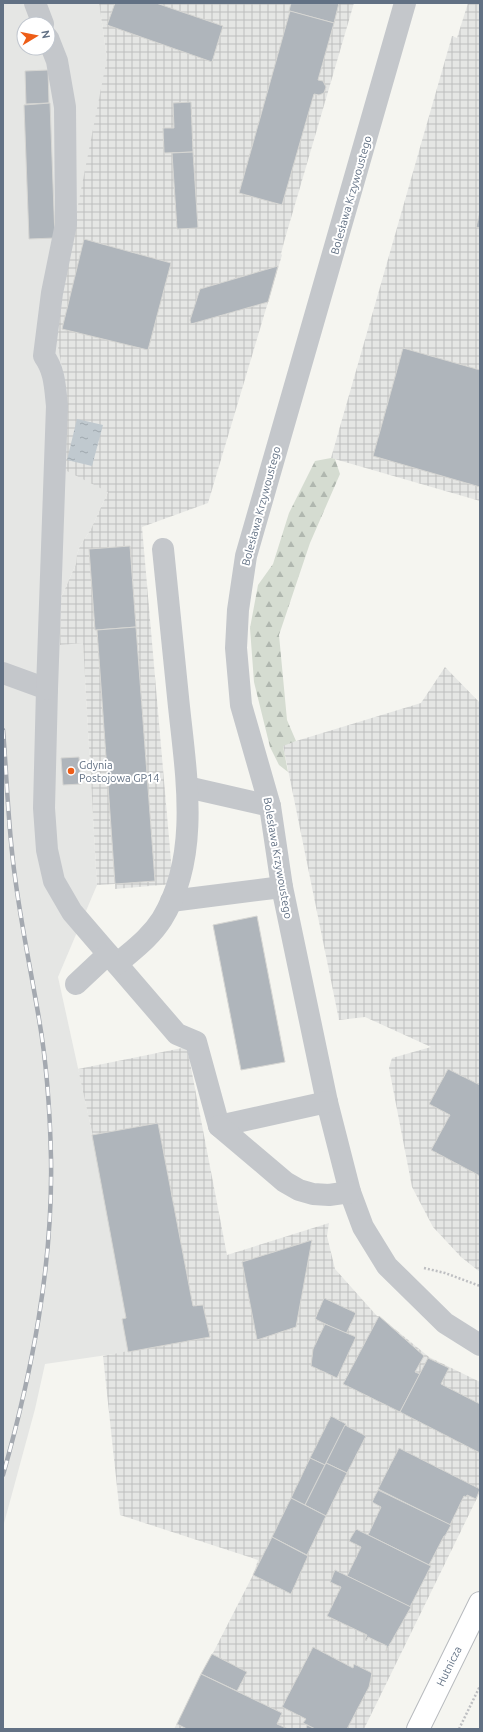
<svg xmlns="http://www.w3.org/2000/svg" width="483" height="1732" viewBox="0 0 483 1732" font-family="Ubuntu,sans-serif">
<style>
.built{fill:#e5e6e4;fill-rule:evenodd}
.industrial{fill:url(#industrial-grid)}
.forest{fill:url(#forest-firs)}
.water{fill:url(#water-ripples)}
.building{fill:#afb5bb;stroke:#d6d6d3}
.lines{fill:none;stroke-linecap:round;stroke-linejoin:round}
.major-casing{stroke:#b7babe;stroke-width:24}
.path{stroke:#bebfc2;stroke-width:2.5;stroke-dasharray:2 2;stroke-linecap:butt}
.minor{stroke:#c4c7cb;stroke-width:22}
.major{stroke:#fff;stroke-width:22}
.rail-casing{stroke:#a4a9b0;stroke-width:4.5}
.rail{stroke:#fff;stroke-width:3;stroke-dasharray:9;stroke-linecap:butt}
.poi-dot{fill:#ee5d17;stroke:#fff;stroke-width:1.5}
.labels{text-anchor:middle;stroke-width:4;stroke-linejoin:round;paint-order:stroke}
.street-label{font-size:11px;fill:#627184;stroke:#fff}
.poi-label{font-size:11px;fill:#627184;stroke:#fff;text-anchor:start}
</style>
<defs>
<pattern id="industrial-grid" width="8" height="8" patternUnits="userSpaceOnUse"><rect width="8" height="8" fill="#e5e6e4"/><path d="M0 4h8M4 0v8" fill="none" stroke="#bdbfbe"/></pattern>
<pattern id="forest-firs" width="22" height="20" patternUnits="userSpaceOnUse"><rect width="22" height="20" fill="#d5dcd1"/><path d="M5 1l3.5 6h-7zM16 11l3.5 6h-7z" fill="#b0b7af"/></pattern>
<pattern id="water-ripples" width="26" height="14" patternUnits="userSpaceOnUse"><rect width="26" height="14" fill="#c0c9cf"/><path d="M2 4q2-2 4 0t4 0M15 11q2-2 4 0t4 0" fill="none" stroke="#9fa8ae"/></pattern>
</defs>
<rect width="100%" height="100%" fill="#f5f5f0"/>
<path class="built" d="M3 3H99L107 58 108 492 91 529 80 546 77 554 76 564 61 598 60 644 83 643 97 885 58 977 94 1141 126 1318 122 1319 128 1352 45 1364 35 1409 3 1527ZM24 24H48V48H24Z"/>
<g class="industrial">
<path d="M99 3H354L284 242 281 254 282 255 268 302 208 503 142 527 173 884 115 889V884L97 885 83 643 60 645 61 598 76 564 77 554 80 546 91 529 108 492 61 468 64 377 54 327 107 58Z"/>
<path d="M468 3H480V501L331 458 452 36 457 38Z"/>
<path d="M445 667 480 703V1272L461 1257 433 1227 412 1187 389 1068 392 1058 431 1047 365 1017 339 1020 283 745 421 703Z"/>
<path d="M187 1047 227 1255 329 1223 327 1236 335 1269 377 1316H379L429 1357 480 1382V1492L364 1729H174L253 1575 258 1560 120 1515 103 1356 128 1351 122 1319 126 1318 94 1141 78 1069Z"/>
</g>
<path class="forest" d="M331 458 335 459 340 474 310 543 279 635 287 720 296 741 283 746 288 772 279 765 270 747 254 682 250 628 258 585 273 564 289 513 315 461Z"/>
<path class="water" d="M77 419 103 425 92 466 67 460Z"/>
<g class="building">
<path d="M115 3H156L223 26 212 62 107 25Z"/>
<path d="M291 3H339L334 23 289 11Z"/>
<path d="M290 11 334 23 318 80 323 81 326 87 324 93 319 95 314 94 282 205 239 193Z"/>
<path d="M48 70 49 103 26 104 25 71Z"/>
<path d="M191 102 193 152 164 153 163 128H174L173 103Z"/>
<path d="M50 103 55 238 29 239 24 105Z"/>
<path d="M193 152 198 228 177 229 172 153Z"/>
<path d="M480 212V228L476 227Z"/>
<path d="M84 239 171 263 148 350 62 329Z"/>
<path d="M278 266 268 302 191 324 190 320 200 289Z"/>
<path d="M403 348 480 370V487L373 456Z"/>
<path d="M130 546 136 627 95 630 89 549Z"/>
<path d="M136 627 155 881 115 884 97 630Z"/>
<path d="M79 757 81 784 63 785 61 758Z"/>
<path d="M257 916 285 1062 241 1070 213 925Z"/>
<path d="M448 1069 480 1085V1176L431 1150 450 1115 429 1104Z"/>
<path d="M158 1123 193 1306 203 1305 210 1337 128 1352 122 1319 126 1318 92 1135Z"/>
<path d="M312 1240 296 1327 257 1340 242 1262Z"/>
<path d="M324 1298 356 1313 346 1334 315 1319Z"/>
<path d="M379 1316 424 1356 415 1372 420 1374 400 1412 343 1384Z"/>
<path d="M325 1324 356 1337 337 1378 311 1366 313 1349Z"/>
<path d="M428 1358 449 1368 441 1384 480 1404V1453L400 1412Z"/>
<path d="M331 1416 346 1424 325 1465 310 1458Z"/>
<path d="M345 1425 366 1436 347 1473 326 1463Z"/>
<path d="M399 1448 480 1489 476 1499 467 1495 466 1497 464 1496 450 1525 378 1489Z"/>
<path d="M310 1458 325 1465 305 1505 291 1498Z"/>
<path d="M326 1463 347 1473 326 1516 305 1505Z"/>
<path d="M378 1490 451 1525 445 1536H444L429 1565 368 1535 381 1507 372 1502Z"/>
<path d="M291 1498 326 1516 307 1555 272 1537Z"/>
<path d="M356 1529 431 1566 410 1607 347 1576 361 1547 349 1541Z"/>
<path d="M272 1537 308 1556 291 1594 253 1575Z"/>
<path d="M335 1570 411 1607 386 1651 387 1646 368 1637 366 1641 365 1640 367 1635 327 1616 341 1587 330 1582Z"/>
<path d="M313 1647 353 1668 354 1664 372 1673 369 1687 347 1729H315L303 1723 306 1719 282 1707Z"/>
<path d="M212 1654 247 1672 237 1691 201 1674Z"/>
<path d="M201 1674 282 1713 277 1724 288 1729H187L177 1724Z"/>
<path d="M307 1725 315 1729H306Z"/>
</g>
<g class="lines">
<defs>
<g id="major">
<path id="s1" d="M418 1729 480 1603"/>
</g>
</defs>
<use href="#major" class="major-casing"/>
<g class="path">
<path d="M424 1268 445 1273 480 1286"/>
<path d="M459 1729 480 1686"/>
</g>
<g class="minor">
<path d="M35 3 43 24"/>
<path d="M405 3 246 556 238 610 236 648 241 705 270 806 282 887 327 1102 350 1192 363 1227 387 1266 445 1323 480 1345"/>
<path d="M3 673 47 689 44 808 47 850 54 881 72 912 177 1034 196 1042 219 1126 327 1102"/>
<path d="M47 689 57 406C55 388 55 371 44 356L52 293 66 224 65 107 57 61 48 38"/>
<path d="M187 787 270 806"/>
<path d="M171 901 282 887"/>
<path d="M117 964C133 950 150 938 162 919 202 854 185 769 178 697 173 647 168 598 163 549"/>
<path d="M76 984 108 954"/>
<path d="M219 1126 285 1182 299 1190 313 1194 329 1195 350 1192"/>
</g>
<use href="#major" class="major"/>
<defs>
<path id="rail" d="M3 730C7 778 8 828 15 877 21 924 31 971 39 1019 47 1065 50 1112 51 1158 53 1266 32 1372 3 1475"/>
</defs>
<use href="#rail" class="rail-casing"/>
<use href="#rail" class="rail"/>
</g>
<circle class="poi-dot" cx="71" cy="771" r="4"/>
<g class="labels">
<g class="street-label">
<text transform="translate(351 195) rotate(-74)" y="4">Bolesława Krzywoustego</text>
<text transform="translate(261 506) rotate(-75)" y="4">Bolesława Krzywoustego</text>
<text transform="translate(278 858) rotate(80)" y="4">Bolesława Krzywoustego</text>
<text dy="4" stroke="none"><textPath href="#s1" startOffset="70">Hutnicza</textPath></text>
</g>
<g class="poi-label">
<text x="79" y="769">Gdynia<tspan x="79" dy="13">Postojowa GP14</tspan></text>
</g>
</g>
<rect width="483" height="1732" fill="none" stroke="#627184" stroke-width="8"/>
<g transform="translate(36 36) rotate(80)"><circle r="19" fill="#ffffff" stroke="#c0c6ce"/>
<path d="M0-3L7 15L0 10L-7 15Z" fill="#ee5d17"/>
<text y="-6" font-size="11" font-weight="bold" text-anchor="middle" fill="#627184">N</text>
</g>
</svg>
